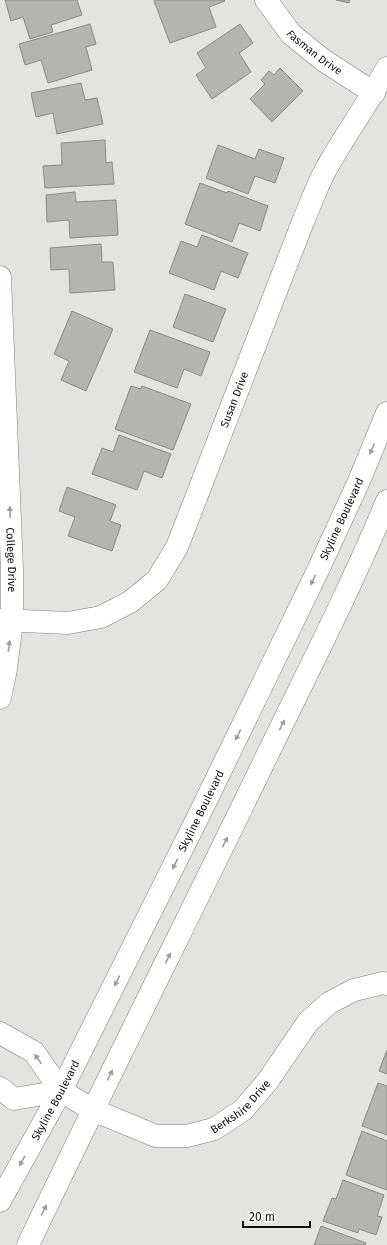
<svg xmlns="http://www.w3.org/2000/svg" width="387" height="1245" viewBox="0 0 387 1245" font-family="'Fira Sans',sans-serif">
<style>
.building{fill:#b4b4b1;stroke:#8a8a87}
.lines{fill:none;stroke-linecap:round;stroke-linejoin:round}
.street-casing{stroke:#7e7e7b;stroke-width:23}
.secondary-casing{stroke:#7e7e7b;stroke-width:23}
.primary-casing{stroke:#7e7e7b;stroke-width:23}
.street{stroke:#fff;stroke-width:22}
.secondary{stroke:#fff;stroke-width:22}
.primary{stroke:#fff;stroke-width:22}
.oneway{fill:#9e9e9d}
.labels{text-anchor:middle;stroke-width:3.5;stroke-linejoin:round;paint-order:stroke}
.street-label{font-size:11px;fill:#0c0c0b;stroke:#fffffe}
</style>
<rect width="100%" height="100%" fill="#e3e3e0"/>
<g class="building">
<path d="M5 0H77L82 15 51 25 53 32 30 39 23 17 11 21Z"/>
<path d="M156 0H224L225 1 209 7 216 27 170 43 154 1Z"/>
<path d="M336 0H350L349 3Z"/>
<path d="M90 24 96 44 86 47 92 70 48 83 41 60 25 65 19 44Z"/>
<path d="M240 24 253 43 239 53 251 72 212 99 196 75 206 68 197 53Z"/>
<path d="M280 68 303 91 272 122 250 99 265 84 261 80 269 71 274 75Z"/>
<path d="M81 83 85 100 97 98 103 124 57 134 53 113 36 117 31 93Z"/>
<path d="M105 140 106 163 112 162 114 184 45 188 43 166 62 165 61 143Z"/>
<path d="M218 145 255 159 259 149 284 158 275 183 255 176 248 194 206 178Z"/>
<path d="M200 183 227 193 228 191 268 206 260 231 239 223 232 242 185 224Z"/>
<path d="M75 192 76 202 116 200 118 235 70 238 69 220 47 222 46 195Z"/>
<path d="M202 235 248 253 238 278 221 271 214 290 169 273 181 241 197 247Z"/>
<path d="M101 244 102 262H113L115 290 70 293 69 269 51 270 50 248Z"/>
<path d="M185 294 226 309 213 342 173 327Z"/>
<path d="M72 311 113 329 86 391 61 380 69 361 54 354Z"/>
<path d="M150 330 210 352 201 376 184 369 177 388 134 372Z"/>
<path d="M131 386 141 389 142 386 191 404 173 450 115 429Z"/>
<path d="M119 435 171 454 162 478 144 471 137 490 92 474 102 448 113 452Z"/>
<path d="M67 487 116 505 110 521 121 525 112 551 68 536 75 517 59 511Z"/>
<path d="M387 1050V1074L379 1071Z"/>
<path d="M378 1083 387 1086V1135L362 1126Z"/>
<path d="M362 1131 387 1141V1190L346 1175Z"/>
<path d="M343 1180 384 1195 377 1216 382 1217 376 1235 359 1229 358 1233 323 1221 332 1198 336 1199Z"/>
<path d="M321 1226 366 1243 365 1245H314Z"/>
</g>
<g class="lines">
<defs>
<g id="street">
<path id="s1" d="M266 0 291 34 323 60 374 93"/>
<path id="s2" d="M0 620 68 623 101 617 130 602 157 580 177 547 304 219C311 203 317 186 325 171 344 136 368 104 387 68"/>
<path id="s3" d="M93 1110 156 1136H187L214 1129 243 1110 267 1082 308 1022 329 1003 354 990 383 983 387 984"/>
</g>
<g id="secondary">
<path id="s4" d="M0 277 12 569V621L6 669 0 698"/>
<path d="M0 1033 34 1052 61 1091 93 1110"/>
<path d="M0 1088 14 1099 61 1091"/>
</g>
<g id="primary">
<path id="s5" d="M0 1201 61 1091 198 817 319 568 359 481 387 413"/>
<path d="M28 1245C104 1085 184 927 261 768 304 679 349 592 387 501"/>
</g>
</defs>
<use href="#street" class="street-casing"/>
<use href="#secondary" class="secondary-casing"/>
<use href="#primary" class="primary-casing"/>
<use href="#street" class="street"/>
<use href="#secondary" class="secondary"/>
<use href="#primary" class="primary"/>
</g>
<defs><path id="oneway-solid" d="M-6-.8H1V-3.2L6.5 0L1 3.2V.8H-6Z"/></defs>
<g class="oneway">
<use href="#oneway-solid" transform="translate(372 449) rotate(113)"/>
<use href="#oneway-solid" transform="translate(10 512) rotate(-92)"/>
<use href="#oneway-solid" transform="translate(313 580) rotate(116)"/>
<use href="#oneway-solid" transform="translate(9 646) rotate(-83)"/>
<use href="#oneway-solid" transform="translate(282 725) rotate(-64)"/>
<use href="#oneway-solid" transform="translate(238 735) rotate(116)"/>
<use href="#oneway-solid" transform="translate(225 842) rotate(-64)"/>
<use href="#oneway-solid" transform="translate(175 864) rotate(116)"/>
<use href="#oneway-solid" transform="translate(168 958) rotate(-64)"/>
<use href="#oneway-solid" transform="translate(117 981) rotate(117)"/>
<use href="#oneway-solid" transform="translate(38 1059) rotate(-126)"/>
<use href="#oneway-solid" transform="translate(110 1075) rotate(-64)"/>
<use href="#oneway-solid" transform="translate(22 1161) rotate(119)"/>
<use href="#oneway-solid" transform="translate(44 1210) rotate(-64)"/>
</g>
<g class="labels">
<g class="street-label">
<text dy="4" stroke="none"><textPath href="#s1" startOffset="72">Fasman Drive</textPath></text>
<text dy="4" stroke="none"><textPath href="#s2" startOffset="366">Susan Drive</textPath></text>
<text dy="4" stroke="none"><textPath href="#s5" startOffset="763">Skyline Boulevard</textPath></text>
<text dy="4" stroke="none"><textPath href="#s4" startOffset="283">College Drive</textPath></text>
<text dy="4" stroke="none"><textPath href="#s5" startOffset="439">Skyline Boulevard</textPath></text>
<text dy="4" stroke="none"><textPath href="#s5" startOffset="115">Skyline Boulevard</textPath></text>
<text dy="4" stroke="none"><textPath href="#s3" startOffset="162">Berkshire Drive</textPath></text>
</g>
</g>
<path d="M243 1221v6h67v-6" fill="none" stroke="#0c0c0b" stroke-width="2"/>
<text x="249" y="1221" font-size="12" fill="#0c0c0b" stroke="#fffffe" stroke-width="3" paint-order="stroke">20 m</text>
</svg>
